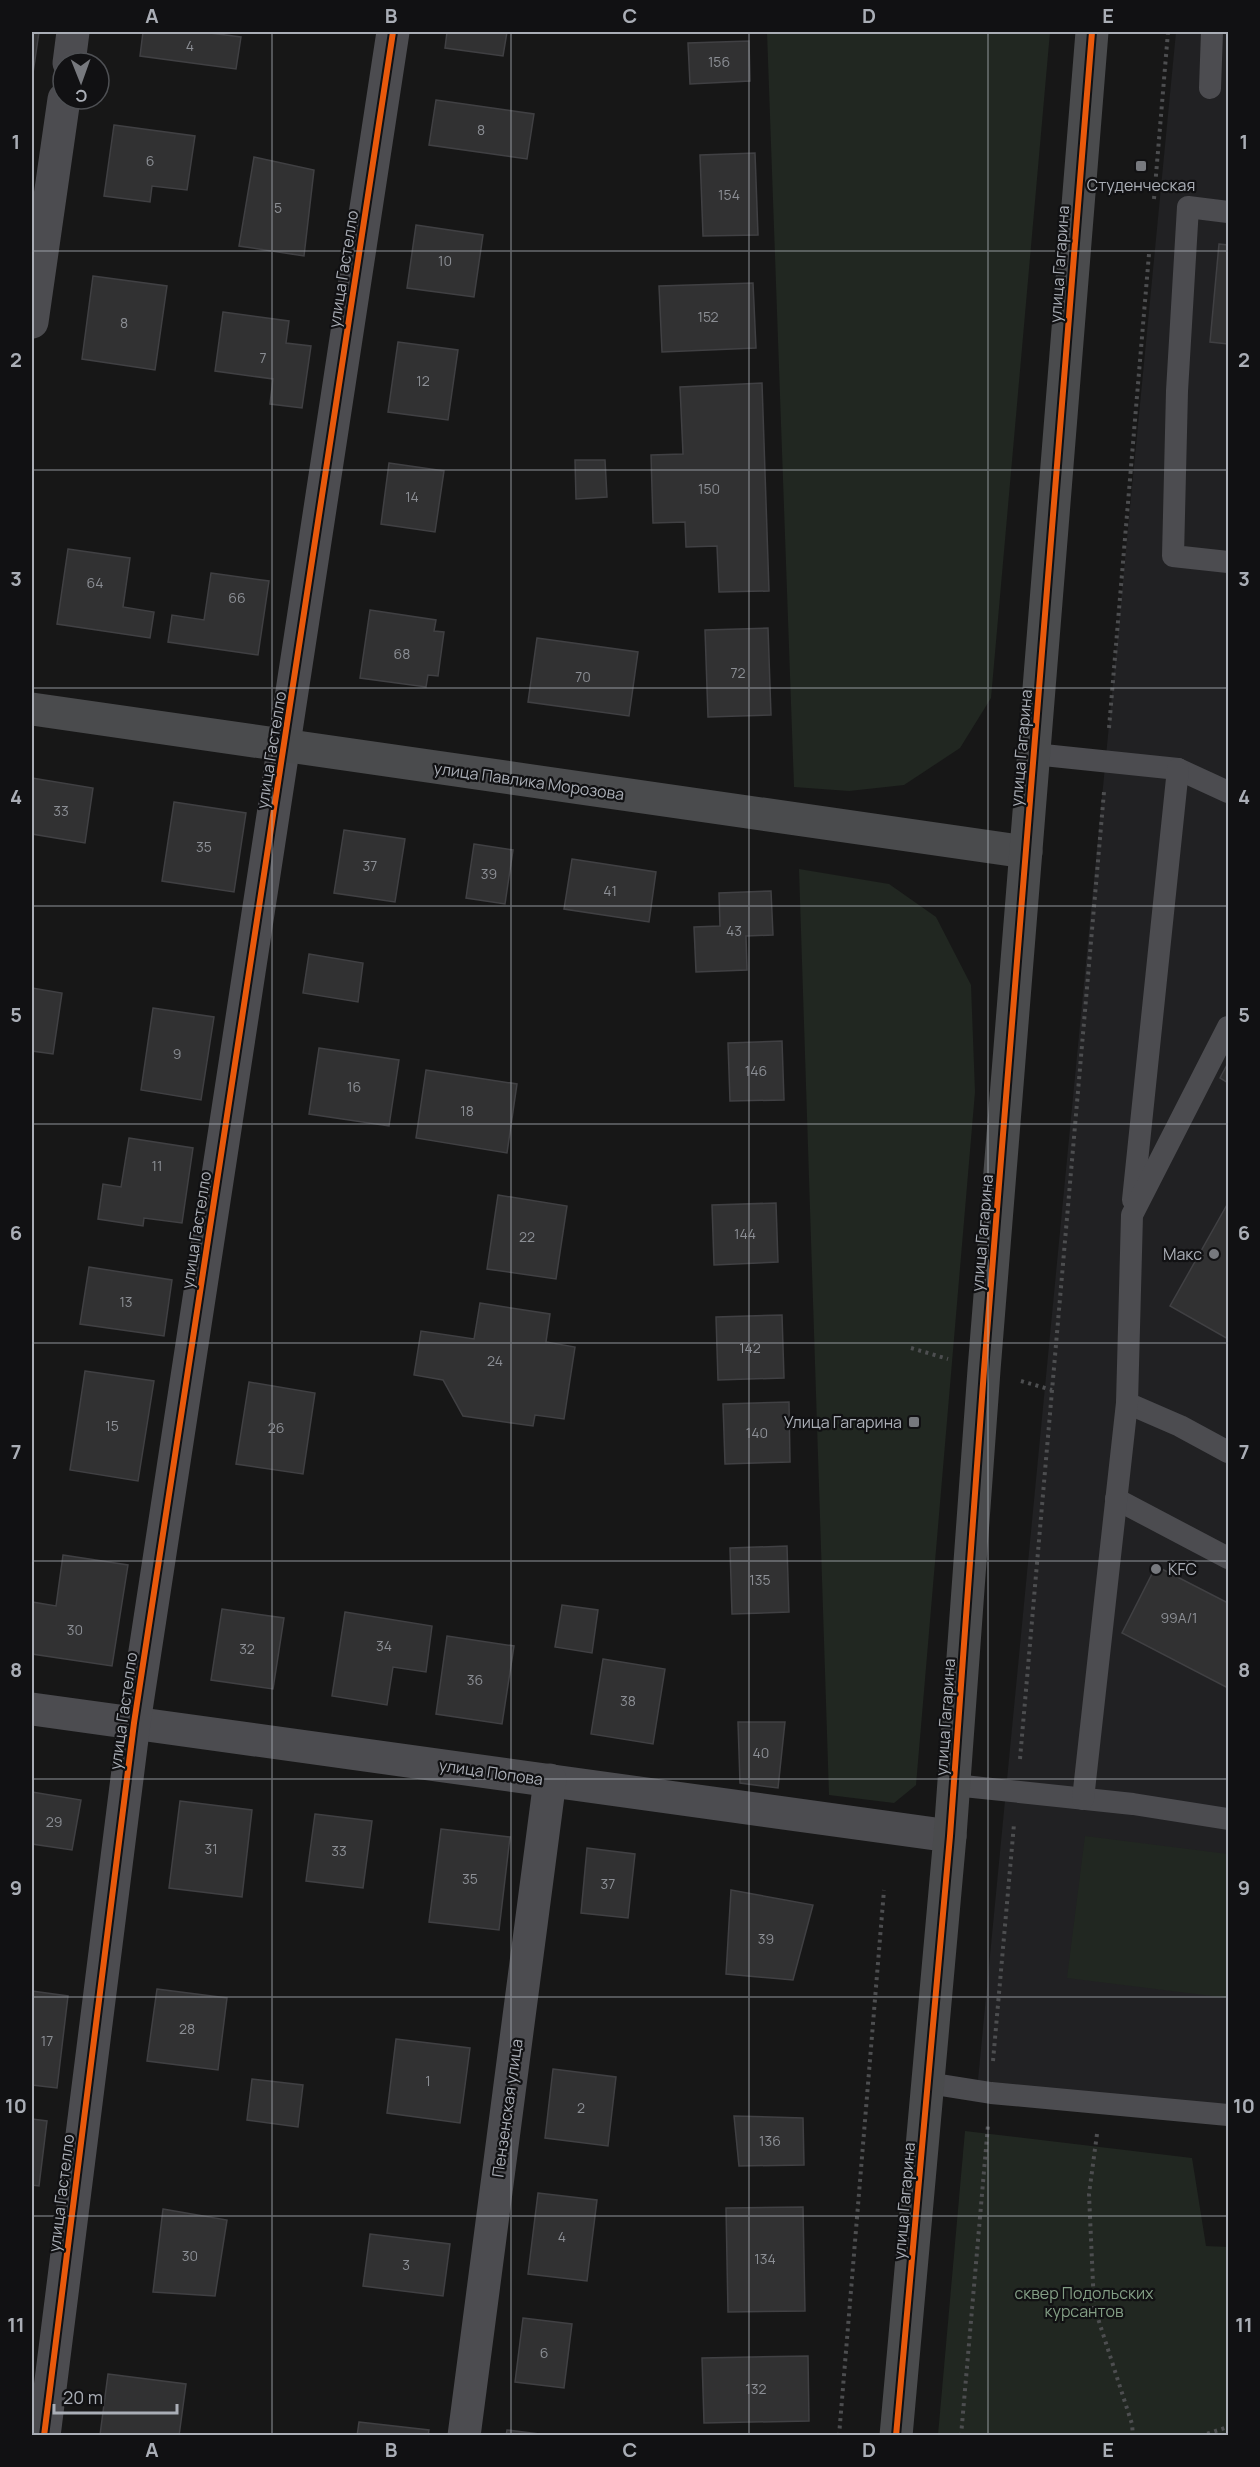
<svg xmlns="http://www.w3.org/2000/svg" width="1260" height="2467" viewBox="0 0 1260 2467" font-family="Manrope,sans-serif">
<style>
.built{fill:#212123}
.green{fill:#212721}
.building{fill:#313132;stroke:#404043;stroke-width:1.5}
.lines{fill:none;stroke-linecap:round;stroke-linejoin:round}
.path{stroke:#4d4e50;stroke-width:4;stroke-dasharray:3 4.5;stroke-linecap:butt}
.lane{stroke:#4c4c50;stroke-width:22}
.street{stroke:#4c4c50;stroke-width:33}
.secondary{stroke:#4a4b4d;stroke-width:33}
.cycleway-casing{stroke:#111113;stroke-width:10}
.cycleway{stroke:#e8590c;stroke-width:6}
.grid{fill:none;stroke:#aaaeb6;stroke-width:1.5;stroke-opacity:0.55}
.poi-dot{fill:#77797e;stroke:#111113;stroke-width:2}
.labels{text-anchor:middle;stroke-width:4.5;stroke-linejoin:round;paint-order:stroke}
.number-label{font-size:14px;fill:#8c8f95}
.poi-label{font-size:16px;fill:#aaaeb6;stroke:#111113;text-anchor:end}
.street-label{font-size:16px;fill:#aaaeb6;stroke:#111113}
.park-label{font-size:16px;fill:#839e85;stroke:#111113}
.neatline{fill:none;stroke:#aaaeb6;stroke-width:2}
.grid-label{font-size:20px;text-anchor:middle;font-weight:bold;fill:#aaaeb6}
</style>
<rect width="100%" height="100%" fill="#171717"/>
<path class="built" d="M1176 32H1228V2104L977 2090Z"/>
<g class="green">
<path d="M767 32H1050L991 698 960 748 904 785 849 791 794 787Z"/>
<path d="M799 869 889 884 936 917 971 985 975 1092 916 1785 894 1803 829 1795Z"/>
<path d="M1085 1836 1228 1854V1998L1067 1978Z"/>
<path d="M965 2131 1192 2158 1206 2246 1228 2247V2435H938Z"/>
</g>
<g class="building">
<path d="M32 32H39L32 80Z"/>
<path d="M143 32H202L241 37 236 69 140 56Z"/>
<path d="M447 32H507L503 56 445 48Z"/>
<path d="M749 41 750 81 690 84 688 43Z"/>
<path d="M436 100 534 114 527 159 429 145Z"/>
<path d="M114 125 195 136 187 190 152 186 150 202 104 196Z"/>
<path d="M755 153 758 235 703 236 700 155Z"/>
<path d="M254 157 314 170 304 256 239 246Z"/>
<path d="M416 225 483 235 474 297 407 288Z"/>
<path d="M1219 244 1228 245V344L1210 342Z"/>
<path d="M93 276 167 286 155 370 82 359Z"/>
<path d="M753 283 756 348 662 352 659 286Z"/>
<path d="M223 312 289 321 286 343 311 346 302 408 270 404 273 379 215 371Z"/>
<path d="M398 342 458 350 448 420 388 412Z"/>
<path d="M762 383 769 591 719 592 717 546 686 547 685 522 653 523 651 455 683 454 680 387Z"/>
<path d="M575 460H605L607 497 576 499Z"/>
<path d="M389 463 444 471 435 532 381 524Z"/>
<path d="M68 549 130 558 123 607 154 612 150 638 57 624Z"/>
<path d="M211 573 269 581 258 655 168 642 172 615 204 620Z"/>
<path d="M370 610 436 620 434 631 444 632 438 676 428 675 426 687 360 678Z"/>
<path d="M768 628 771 715 708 717 705 630Z"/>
<path d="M537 638 638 652 629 716 528 702Z"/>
<path d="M32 778 93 788 85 843 32 834Z"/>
<path d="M174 802 246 813 234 892 162 881Z"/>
<path d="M344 830 405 839 395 902 334 893Z"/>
<path d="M474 844 513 850 505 904 466 898Z"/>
<path d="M572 859 656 872 649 922 564 909Z"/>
<path d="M771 891 773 935 746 936 747 970 696 972 694 927 720 926 719 893Z"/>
<path d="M309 954 363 963 358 1002 303 993Z"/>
<path d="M32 988 62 993 53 1054 32 1051Z"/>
<path d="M153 1008 214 1017 201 1100 141 1090Z"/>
<path d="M782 1041 784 1100 730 1101 728 1043Z"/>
<path d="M319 1048 399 1060 389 1126 309 1114Z"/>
<path d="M1228 1063V1083L1220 1078Z"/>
<path d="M426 1070 517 1084 507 1153 416 1138Z"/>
<path d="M129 1138 193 1148 182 1223 144 1218 143 1226 98 1219 103 1184 121 1187Z"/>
<path d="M498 1195 567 1206 556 1279 487 1269Z"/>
<path d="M776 1203 778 1262 714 1265 712 1205Z"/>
<path d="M1228 1203V1339L1170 1306Z"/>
<path d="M89 1267 172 1280 164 1336 80 1324Z"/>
<path d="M480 1303 550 1314 546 1342 575 1347 564 1419 535 1415 533 1426 463 1416 443 1380 414 1375 421 1331 474 1339Z"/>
<path d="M782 1315 784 1378 718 1380 716 1317Z"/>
<path d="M85 1371 154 1381 138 1481 70 1470Z"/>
<path d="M249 1382 315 1393 303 1474 236 1464Z"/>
<path d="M789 1402 790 1462 725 1464 723 1404Z"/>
<path d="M787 1546 789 1612 732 1614 730 1548Z"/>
<path d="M63 1555 128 1565 112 1666 32 1654V1602L56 1606Z"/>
<path d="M1156 1566 1228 1603V1688L1122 1633Z"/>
<path d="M562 1605 598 1610 592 1653 555 1647Z"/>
<path d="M222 1609 284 1618 273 1689 211 1680Z"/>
<path d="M345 1612 432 1626 426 1672 393 1667 387 1705 332 1696Z"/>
<path d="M447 1636 514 1646 502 1724 436 1714Z"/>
<path d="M603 1659 665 1669 653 1744 591 1734Z"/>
<path d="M738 1722H785L778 1788 740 1783Z"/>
<path d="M32 1792 81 1800 72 1850 32 1844Z"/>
<path d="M180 1801 252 1810 242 1897 169 1888Z"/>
<path d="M315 1814 372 1821 363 1888 306 1881Z"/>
<path d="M441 1829 510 1837 499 1930 429 1922Z"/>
<path d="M587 1848 635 1854 628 1918 581 1913Z"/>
<path d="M731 1890 813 1905 793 1980 726 1974Z"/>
<path d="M157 1989 227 1998 218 2070 147 2061Z"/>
<path d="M32 1991 68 1996 57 2088 32 2085Z"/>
<path d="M396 2039 470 2048 460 2123 387 2113Z"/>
<path d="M553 2069 616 2077 608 2146 545 2138Z"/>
<path d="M252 2079 303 2085 298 2127 247 2120Z"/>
<path d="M734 2116 803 2118 804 2165 739 2166Z"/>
<path d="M32 2119 47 2121 39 2186 32 2185Z"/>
<path d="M538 2193 597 2200 587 2281 528 2274Z"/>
<path d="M803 2207 805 2311 728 2312 726 2208Z"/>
<path d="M163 2209 227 2220 215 2296 153 2292Z"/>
<path d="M370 2234 450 2244 443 2296 363 2286Z"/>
<path d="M523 2318 572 2324 564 2388 515 2382Z"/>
<path d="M808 2356 809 2421 704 2423 702 2358Z"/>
<path d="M108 2374 186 2384 179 2436 100 2435Z"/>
<path d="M359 2422 429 2430 428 2436H357Z"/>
<path d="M507 2430 555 2436H506Z"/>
</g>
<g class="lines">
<g class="path">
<path d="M1154 199 1168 32"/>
<path d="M1109 728 1149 254"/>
<path d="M911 1348 948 1359"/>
<path d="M1021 1381 1052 1390"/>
<path d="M1020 1759 1104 792"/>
<path d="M993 2061 1014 1824"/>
<path d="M1097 2134 1089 2194 1094 2306 1132 2424 1133 2436"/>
<path d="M839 2436 884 1890"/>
<path d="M961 2436 988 2125"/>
<path d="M1200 2436 1228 2427"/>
</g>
<g class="lane">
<path d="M1210 88 1212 32"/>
<path d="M1228 212 1188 207 1177 391 1173 556 1228 562"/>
<path d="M1034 754 1178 769 1228 792"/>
<path d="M1133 1200 1178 769"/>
<path d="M1127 1403 1180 1426 1228 1452"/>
<path d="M1116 1499 1228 1558"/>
<path d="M954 1785 1133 1804 1228 1819"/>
<path d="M1083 1799 1127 1403 1132 1215 1228 1027"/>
<path d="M928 2083 991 2093 1228 2115"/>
</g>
<g class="street">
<path d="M69 63 73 32"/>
<path d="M32 322 64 99"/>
<path d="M32 1709 950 1836"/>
<path d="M44 2436 134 1723 393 32"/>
<path d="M464 2436 550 1780"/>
</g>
<g class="secondary">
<path d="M32 709 1026 852"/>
<path d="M896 2436 950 1836 984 1370 1092 32"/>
</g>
<defs>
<g id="cycleway">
<path d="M44 2436 134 1723 393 32"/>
<path d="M896 2436 950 1836 984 1370 1092 32"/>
</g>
</defs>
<use href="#cycleway" class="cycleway-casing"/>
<use href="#cycleway" class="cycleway"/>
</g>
<path class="grid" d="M272 32V2436M511 32V2436M749 32V2436M988 32V2436M32 251H1228M32 470H1228M32 688H1228M32 906H1228M32 1124H1228M32 1343H1228M32 1561H1228M32 1779H1228M32 1997H1228M32 2216H1228"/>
<g class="poi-dot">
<rect x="1135" y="160" width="12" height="12" rx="3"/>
<circle cx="1214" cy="1254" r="6"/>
<rect x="908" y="1416" width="12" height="12" rx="3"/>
<circle cx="1156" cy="1569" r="6"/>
</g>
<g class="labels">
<g class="number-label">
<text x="190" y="51">4</text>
<text x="719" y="67">156</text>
<text x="481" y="135">8</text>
<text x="150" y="166">6</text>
<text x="729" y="200">154</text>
<text x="278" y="213">5</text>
<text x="445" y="266">10</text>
<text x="708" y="322">152</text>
<text x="124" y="328">8</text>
<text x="263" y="363">7</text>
<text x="423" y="386">12</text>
<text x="709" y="494">150</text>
<text x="412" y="502">14</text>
<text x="95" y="588">64</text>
<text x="237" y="603">66</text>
<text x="402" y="659">68</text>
<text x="738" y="678">72</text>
<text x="583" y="682">70</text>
<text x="61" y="816">33</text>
<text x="204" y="852">35</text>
<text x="370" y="871">37</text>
<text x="489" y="879">39</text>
<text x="610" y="896">41</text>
<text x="734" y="936">43</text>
<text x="177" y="1059">9</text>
<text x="756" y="1076">146</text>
<text x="354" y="1092">16</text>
<text x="467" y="1116">18</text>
<text x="157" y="1171">11</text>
<text x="745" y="1239">144</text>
<text x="527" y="1242">22</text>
<text x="126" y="1307">13</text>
<text x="750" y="1353">142</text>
<text x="495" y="1366">24</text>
<text x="112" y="1431">15</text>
<text x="276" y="1433">26</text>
<text x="757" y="1438">140</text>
<text x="760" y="1585">135</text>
<text x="1179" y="1623">99А/1</text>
<text x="75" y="1635">30</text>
<text x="384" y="1651">34</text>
<text x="247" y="1654">32</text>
<text x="475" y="1685">36</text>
<text x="628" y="1706">38</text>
<text x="761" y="1758">40</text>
<text x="54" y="1827">29</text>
<text x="211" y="1854">31</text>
<text x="339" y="1856">33</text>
<text x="470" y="1884">35</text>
<text x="608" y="1889">37</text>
<text x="766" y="1944">39</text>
<text x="187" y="2034">28</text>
<text x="47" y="2046">17</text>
<text x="428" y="2086">1</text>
<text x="581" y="2113">2</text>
<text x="770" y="2146">136</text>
<text x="562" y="2242">4</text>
<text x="190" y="2261">30</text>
<text x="765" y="2264">134</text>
<text x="406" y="2270">3</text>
<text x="544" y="2358">6</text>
<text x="756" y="2394">132</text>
</g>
<g class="poi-label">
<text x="1141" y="191" text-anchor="middle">Студенческая</text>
<text x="1202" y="1260">Макс</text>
<text x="902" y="1428">Улица Гагарина</text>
<text x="1168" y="1575" text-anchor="start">KFC</text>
</g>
<g class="street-label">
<text transform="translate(1059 264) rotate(-86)" y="6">улица Гагарина</text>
<text transform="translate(343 269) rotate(-81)" y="6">улица Гастелло</text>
<text transform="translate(1021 748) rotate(-85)" y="6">улица Гагарина</text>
<text transform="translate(271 750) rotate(-81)" y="6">улица Гастелло</text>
<text transform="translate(529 781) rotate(8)" y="6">улица Павлика Морозова</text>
<text transform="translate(196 1230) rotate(-81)" y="6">улица Гастелло</text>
<text transform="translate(982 1233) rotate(-85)" y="6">улица Гагарина</text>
<text transform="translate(123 1711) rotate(-82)" y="6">улица Гастелло</text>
<text transform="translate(945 1717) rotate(-86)" y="6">улица Гагарина</text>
<text transform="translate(491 1772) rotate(8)" y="6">улица Попова</text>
<text transform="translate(507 2108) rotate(-82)" y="6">Пензенская улица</text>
<text transform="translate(61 2193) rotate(-83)" y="6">улица Гастелло</text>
<text transform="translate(904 2201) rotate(-85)" y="6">улица Гагарина</text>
</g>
<g class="park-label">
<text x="1084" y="2299">сквер Подольских<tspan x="1084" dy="18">курсантов</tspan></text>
</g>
</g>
<rect width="1260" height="2467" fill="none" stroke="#111113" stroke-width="66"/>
<g transform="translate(81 81) rotate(179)"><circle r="28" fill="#111113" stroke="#4e5054" stroke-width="1.5"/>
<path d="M0-4.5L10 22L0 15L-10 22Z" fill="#77797e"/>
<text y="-9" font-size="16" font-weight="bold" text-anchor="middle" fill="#aaaeb6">С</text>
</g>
<path d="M54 2404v9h123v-9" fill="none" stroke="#aaaeb6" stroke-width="3"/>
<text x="63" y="2404" font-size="18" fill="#aaaeb6" stroke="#111113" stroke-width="4.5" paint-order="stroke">20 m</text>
<rect x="33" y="33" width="1194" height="2401" class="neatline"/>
<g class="grid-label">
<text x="152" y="23">A</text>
<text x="391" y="23">B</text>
<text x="630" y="23">C</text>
<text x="869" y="23">D</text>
<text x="1108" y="23">E</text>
<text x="16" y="149">1</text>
<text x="1244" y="149">1</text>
<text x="16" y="367">2</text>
<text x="1244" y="367">2</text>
<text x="16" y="586">3</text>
<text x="1244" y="586">3</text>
<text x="16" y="804">4</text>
<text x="1244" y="804">4</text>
<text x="16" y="1022">5</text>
<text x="1244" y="1022">5</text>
<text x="16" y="1240">6</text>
<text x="1244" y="1240">6</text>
<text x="16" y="1459">7</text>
<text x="1244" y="1459">7</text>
<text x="16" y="1677">8</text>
<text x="1244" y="1677">8</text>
<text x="16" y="1895">9</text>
<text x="1244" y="1895">9</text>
<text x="16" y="2113">10</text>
<text x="1244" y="2113">10</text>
<text x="16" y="2332">11</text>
<text x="1244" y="2332">11</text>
<text x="152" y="2457">A</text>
<text x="391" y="2457">B</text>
<text x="630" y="2457">C</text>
<text x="869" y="2457">D</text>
<text x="1108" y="2457">E</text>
</g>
</svg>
